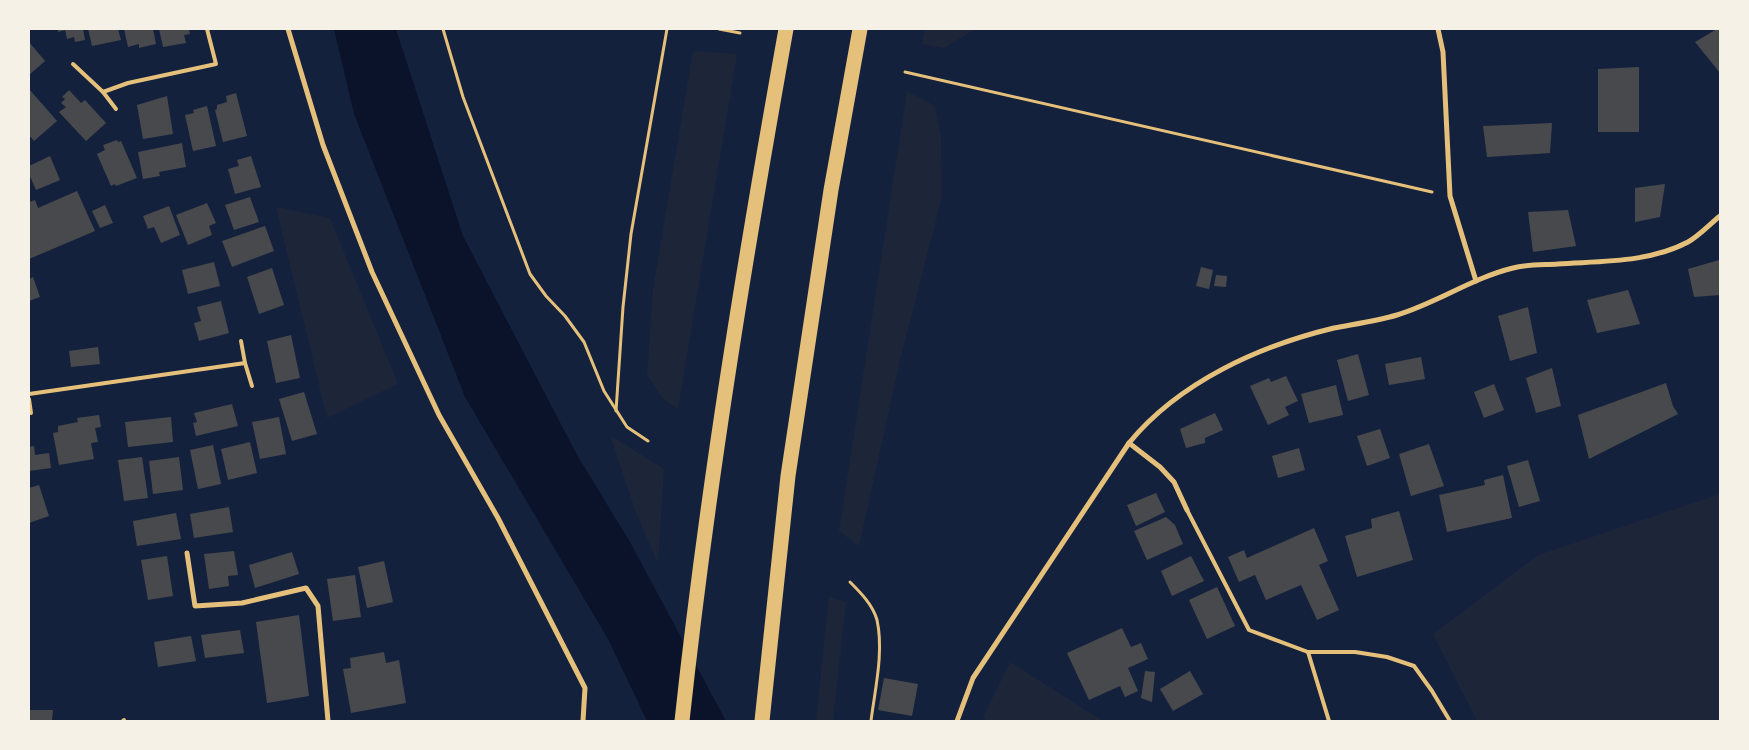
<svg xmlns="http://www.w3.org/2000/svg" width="1749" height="750" viewBox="0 0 1749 750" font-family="'DM Sans',sans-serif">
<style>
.green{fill:#1d2539}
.water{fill:#0b132b}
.building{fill:#48494c}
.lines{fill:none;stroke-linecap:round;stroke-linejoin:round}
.path{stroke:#e5c07b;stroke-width:3}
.service{stroke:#e5c07b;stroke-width:4}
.minor{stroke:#e5c07b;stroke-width:5}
.motorway{stroke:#e5c07b;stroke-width:15}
</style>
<rect width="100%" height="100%" fill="#14213d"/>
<g class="green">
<path d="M925 29H975L944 48 922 44Z"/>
<path d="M693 51 737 54 678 409 663 399 647 375 653 289Z"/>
<path d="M907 91 935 106 941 137 942 197 901 356 859 546 839 531Z"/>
<path d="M276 207 330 218 398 384 327 418Z"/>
<path d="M610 435 664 469 658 563 636 513Z"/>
<path d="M1720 494V721H1477L1433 634 1538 555Z"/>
<path d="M829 596 846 602 833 721H816Z"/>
<path d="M1010 662 1103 721H985L984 715Z"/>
</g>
<path class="water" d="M334 29H396L463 236 577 455 630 542 726 721H647L608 639 465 397 354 114Z"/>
<g class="building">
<path d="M58 29H83L85 40 75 42 74 37 67 39 65 30 58 32Z"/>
<path d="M88 29H118L121 40 92 46Z"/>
<path d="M124 29H153L156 44 139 48V44L128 47Z"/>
<path d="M159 29H189L190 34 184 35 186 43 163 47Z"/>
<path d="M1717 29H1720V73L1695 42Z"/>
<path d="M29 42 45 61 29 75Z"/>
<path d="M1639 67V132H1598V69Z"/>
<path d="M29 89 57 121 34 141 29 135Z"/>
<path d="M69 90 81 103 85 100 106 123 86 141 59 112 66 107 61 103 65 99 62 97Z"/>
<path d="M236 93 247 136 223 142 215 110 217 109V105L227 102 226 96Z"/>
<path d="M167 96 173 134 143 139 137 105Z"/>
<path d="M207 106 216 146 193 151 185 115 194 113 193 110Z"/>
<path d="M1552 123 1550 153 1487 157 1483 126Z"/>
<path d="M117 140 118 142 121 141 137 178 116 186 115 184 111 186 97 154 105 150 103 145Z"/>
<path d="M182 143 186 167 159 172 160 176 143 179 138 152Z"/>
<path d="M50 156 60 180 36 190 29 174V166Z"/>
<path d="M251 156 261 187 235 194 228 169 239 166 237 160Z"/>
<path d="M1665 184 1660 217 1635 222V188Z"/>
<path d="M77 191 95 231 29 259V202L35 200 38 208Z"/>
<path d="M250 197 259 222 234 230 225 205Z"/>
<path d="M207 203 216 223 209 226 212 235 188 245 176 215Z"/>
<path d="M105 205 113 223 100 228 92 211Z"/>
<path d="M169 206 180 235 161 243 154 227 148 229 143 216Z"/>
<path d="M1568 210 1576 246 1533 252 1528 212Z"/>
<path d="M265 226 274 251 232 267 222 241Z"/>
<path d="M1719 260 1720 295 1694 297 1688 269Z"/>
<path d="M214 262 220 286 188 294 182 270Z"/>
<path d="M1201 267 1213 270 1209 289 1196 286Z"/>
<path d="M272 268 284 305 259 314 247 277Z"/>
<path d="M1216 275 1227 276 1226 287 1214 286Z"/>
<path d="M33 277 40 297 29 301V279Z"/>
<path d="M1628 290 1640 324 1597 333 1587 300Z"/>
<path d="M221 301 229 333 199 341 194 323 201 321 197 307Z"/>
<path d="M1528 307 1537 353 1510 361 1498 316Z"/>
<path d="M291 335 300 378 276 383 267 341Z"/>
<path d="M98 347 100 364 71 367 69 351Z"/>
<path d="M1358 354 1369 395 1348 401 1337 360Z"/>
<path d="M1421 357 1425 379 1389 385 1385 364Z"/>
<path d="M1552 368 1561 406 1536 413 1526 378Z"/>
<path d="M1286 376 1298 401 1285 407 1289 415 1268 425 1250 386 1269 378 1271 382Z"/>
<path d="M1666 383 1673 406 1678 414 1589 459 1578 415Z"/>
<path d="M1494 384 1504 410 1484 418 1474 392Z"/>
<path d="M1336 385 1343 415 1309 423 1301 394Z"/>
<path d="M304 392 317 434 292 441 279 399Z"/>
<path d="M232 404 238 426 196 436 193 423 197 422 194 413Z"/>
<path d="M1215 413 1223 430 1205 438V443L1186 448 1180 429Z"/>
<path d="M99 415 101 427 95 428 98 442 91 443 94 459 59 465 53 433 58 432V426L78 422 77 418Z"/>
<path d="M171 417 173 442 128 447 125 422Z"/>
<path d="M279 417 286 454 260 459 252 422Z"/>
<path d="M1380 429 1390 458 1367 466 1357 436Z"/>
<path d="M250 442 257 473 228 480 221 449Z"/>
<path d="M1429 444 1444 486 1411 496 1399 454Z"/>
<path d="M213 445 221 484 198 489 190 450Z"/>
<path d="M34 446 35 455 49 453 51 468 29 471V447Z"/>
<path d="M1299 448 1305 470 1278 478 1272 456Z"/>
<path d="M142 457 148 498 124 501 118 460Z"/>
<path d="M179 457 183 490 153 494 149 461Z"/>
<path d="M1528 460 1540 501 1519 507 1507 466Z"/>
<path d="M1503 475 1512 518 1447 532 1439 495 1485 485 1484 480Z"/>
<path d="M39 485 49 516 29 523V488Z"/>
<path d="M1156 493 1165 512 1136 526 1127 505Z"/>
<path d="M229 507 233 532 194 538 190 514Z"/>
<path d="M1399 511 1413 560 1357 577 1345 536 1372 528 1371 519Z"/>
<path d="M176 513 181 539 137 546 133 521Z"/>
<path d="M1166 517 1175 525 1183 544 1147 560 1134 531Z"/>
<path d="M1314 528 1328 561 1319 565 1339 610 1317 620 1301 585 1266 600 1255 575 1239 582 1228 557 1244 550 1247 558Z"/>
<path d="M234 551 238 575 228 576 229 586 209 589 204 554Z"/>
<path d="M292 552 299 574 255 588 249 565Z"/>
<path d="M167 556 173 596 148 600 141 560Z"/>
<path d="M1191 556 1204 581 1172 596 1161 571Z"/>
<path d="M384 561 393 602 367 608 358 567Z"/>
<path d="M355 575 361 617 333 621 327 579Z"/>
<path d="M1217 587 1235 626 1207 639 1189 600Z"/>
<path d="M299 615 309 696 267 703 256 622Z"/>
<path d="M1122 628 1131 647 1141 643 1148 659 1128 668 1138 691 1125 697 1120 686 1089 700 1067 653Z"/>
<path d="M240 630 244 653 205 658 201 635Z"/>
<path d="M191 636 196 661 158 667 154 642Z"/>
<path d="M384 652 386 663 399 660 406 703 351 713 343 669 351 668 350 658Z"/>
<path d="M1145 671 1155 672 1152 702 1141 698Z"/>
<path d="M1190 671 1203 694 1173 711 1160 689Z"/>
<path d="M884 678 918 684 912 716 878 710Z"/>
<path d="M29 710H53L52 721H29Z"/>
</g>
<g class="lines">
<g class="path">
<path d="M443 29 463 97 530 274 546 296 565 316 584 342 604 391 627 427 648 441"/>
<path d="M719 29 740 33"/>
<path d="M905 72 1432 192"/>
<path d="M616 411 623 307 631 234 667 29"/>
<path d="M850 582C860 592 873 605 877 620 884 652 875 689 871 721"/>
</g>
<g class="service">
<path d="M73 64 103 92 128 83 216 64 207 29"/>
<path d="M103 92 116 109"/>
<path d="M241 341 245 363"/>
<path d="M29 394 245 363 252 386"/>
<path d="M29 399 31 413H29"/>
<path d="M1187 510 1249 630 1308 652H1355L1387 657 1414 666 1432 691 1450 721"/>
<path d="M1308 652 1329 721"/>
<path d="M123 721 124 720"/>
</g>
<g class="minor">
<path d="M288 29 323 145 372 272 439 415 498 518 585 688 583 721"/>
<path d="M1438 29 1443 52 1450 196 1476 281"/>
<path d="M1129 443 1160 467 1174 482 1187 510"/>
<path d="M187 553 195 606 242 603 306 588 318 606 328 721"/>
<path d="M957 721 973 678 1129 443C1179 382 1259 346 1334 328 1355 324 1377 321 1397 315 1437 303 1472 278 1513 268 1527 264 1544 265 1558 264 1601 261 1648 263 1688 242 1699 236 1710 224 1720 216"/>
</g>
<g class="motorway">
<path d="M682 721C707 489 745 258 786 29"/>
<path d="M762 721 788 476 831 190 860 29"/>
</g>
</g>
<rect width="1749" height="750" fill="none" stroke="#f6f1e7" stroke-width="60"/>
</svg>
